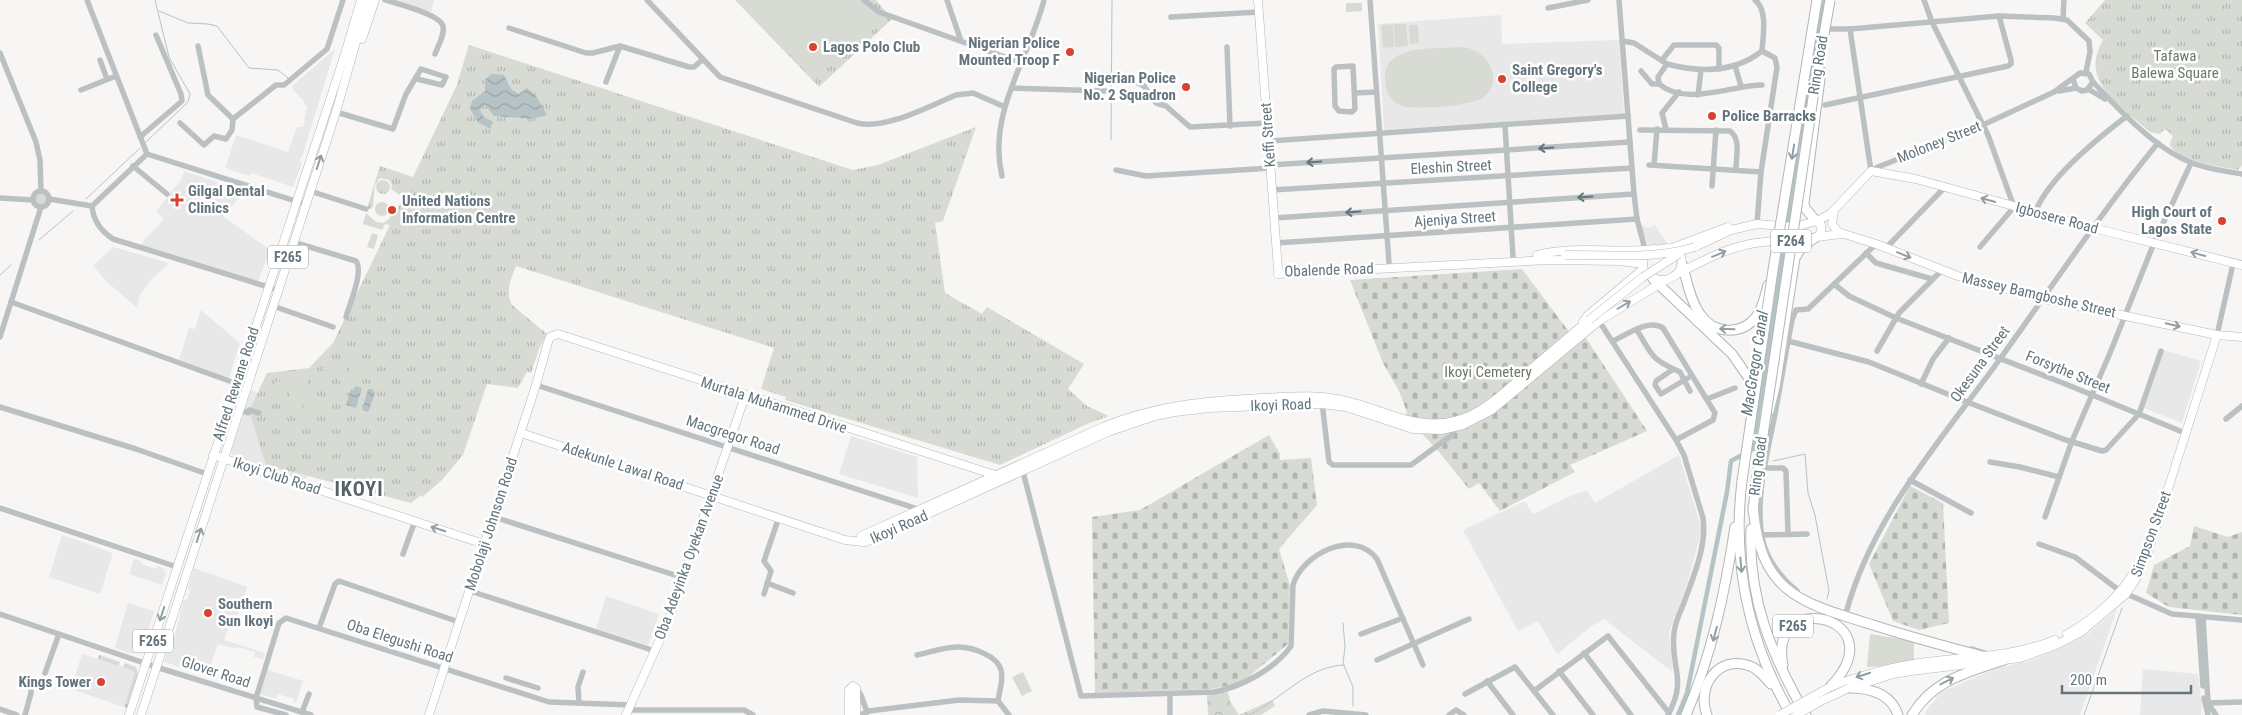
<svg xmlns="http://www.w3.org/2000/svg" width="2242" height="715" viewBox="0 0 2242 715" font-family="'Roboto Condensed',sans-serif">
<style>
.built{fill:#e7e8e7}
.grass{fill:url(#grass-tufts)}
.forest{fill:url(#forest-crowns)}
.cemetery{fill:url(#cemetery-stones)}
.pitch{fill:#d7dbd3}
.water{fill:url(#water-waves)}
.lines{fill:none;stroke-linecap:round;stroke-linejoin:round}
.stream{stroke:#b6c3c6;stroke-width:1}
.canal{stroke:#b6c3c6;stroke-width:4.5}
.major-casing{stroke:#b2b7ba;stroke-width:9}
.highway-casing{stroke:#b1b6b8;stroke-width:11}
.minor{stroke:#bbc1c3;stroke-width:5.5}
.major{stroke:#fff;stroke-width:8}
.highway{stroke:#fff;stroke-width:9}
.major-bridge-casing{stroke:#b2b7ba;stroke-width:9;stroke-linecap:butt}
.highway-bridge-casing{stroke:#b1b6b8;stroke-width:11;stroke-linecap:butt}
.major-bridge{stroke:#fff;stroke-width:8}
.highway-bridge{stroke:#fff;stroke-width:9}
.oneway{stroke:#64757d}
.oneway2{stroke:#929ea4}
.poi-dot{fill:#d84233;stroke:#fff;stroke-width:2}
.labels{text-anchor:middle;stroke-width:5;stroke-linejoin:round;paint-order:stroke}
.shield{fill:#fff;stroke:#929ea4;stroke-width:1}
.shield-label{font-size:14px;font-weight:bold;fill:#64757d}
.poi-label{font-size:15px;font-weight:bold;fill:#64757d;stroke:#fff;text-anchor:start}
.park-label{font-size:15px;fill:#6d7a66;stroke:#fff}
.street-label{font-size:15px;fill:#64757d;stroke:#fff}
.water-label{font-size:16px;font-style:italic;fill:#5e7578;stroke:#fff}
.district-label{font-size:20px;font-weight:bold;letter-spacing:1px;fill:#556268;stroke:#fff}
</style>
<defs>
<pattern id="grass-tufts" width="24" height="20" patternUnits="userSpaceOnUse" patternTransform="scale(1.25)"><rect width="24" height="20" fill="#d7dbd3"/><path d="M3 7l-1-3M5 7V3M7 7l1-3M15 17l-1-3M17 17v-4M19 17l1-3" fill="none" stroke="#b2b6b0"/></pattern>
<pattern id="forest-crowns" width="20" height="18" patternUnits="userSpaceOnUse" patternTransform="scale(1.25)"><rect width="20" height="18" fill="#d7dbd3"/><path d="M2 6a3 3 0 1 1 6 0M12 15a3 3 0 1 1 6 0" fill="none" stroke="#b2b6b0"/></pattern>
<pattern id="cemetery-stones" width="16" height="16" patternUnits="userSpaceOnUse" patternTransform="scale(1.25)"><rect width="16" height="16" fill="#d7dbd3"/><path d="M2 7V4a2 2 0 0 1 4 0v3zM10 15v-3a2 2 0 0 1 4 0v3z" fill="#b2b6b0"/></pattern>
<pattern id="water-waves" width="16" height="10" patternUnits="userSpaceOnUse" patternTransform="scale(1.25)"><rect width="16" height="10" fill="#b6c3c6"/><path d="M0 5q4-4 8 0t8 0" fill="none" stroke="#98a3a6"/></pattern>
</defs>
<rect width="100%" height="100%" fill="#f7f6f4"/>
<g class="built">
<path d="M394 0H434L431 12Z"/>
<path d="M1501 15 1502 44 1619 40 1624 114 1384 130 1378 24Z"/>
<path d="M335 49 302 157 299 160 302 163 293 187 251 173 249 176 225 168 236 135 288 152 297 127H303L307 106 304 104V101L293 90 292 86Z"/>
<path d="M184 171 245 192 223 216 270 250 258 282 140 245 164 219 156 211 181 180Z"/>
<path d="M1640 225 1648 228 1655 225 1668 245 1654 247 1648 244Z"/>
<path d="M113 247 169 263 150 281 140 295 137 308 105 280 93 266Z"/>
<path d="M201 310 240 343 229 378 179 360 189 328 195 329Z"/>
<path d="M2164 350 2201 361 2182 423 2144 408Z"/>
<path d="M251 390 275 402 318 462 304 481 235 459 231 451Z"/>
<path d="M851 436 917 457 918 498 839 474Z"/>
<path d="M1679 455 1702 530 1685 591 1669 632 1673 669 1671 671 1604 619 1593 625 1557 654 1538 621 1518 631 1463 530 1525 501 1533 514 1575 494 1587 491 1595 503Z"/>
<path d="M62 535 113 553 100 594 49 577Z"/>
<path d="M134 559 142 562 141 564 156 569 158 566 163 568 166 573 162 585 129 574Z"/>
<path d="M194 568 247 587 237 616 233 615 224 640 265 653 263 659 254 657 255 652 238 647 237 649 218 644 207 675 164 662 171 641 175 635 183 601 187 599 190 592 188 588Z"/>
<path d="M606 596 659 614 648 645 596 629Z"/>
<path d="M128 603 154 611 143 648 133 654 115 648Z"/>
<path d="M2117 609 2080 715H1926L1925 712 1941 692 2000 667 2028 661 2061 648 2088 634Z"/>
<path d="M82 654 136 671 124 707 71 689Z"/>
<path d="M2143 669 2198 674 2202 705 2201 715H2140Z"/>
<path d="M268 670 303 681 296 703 293 702 294 699 278 694 276 699 260 694Z"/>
</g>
<g class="grass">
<path d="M735 0H876L892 19 819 87Z"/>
<path d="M2105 0H2242V165L2238 170C2222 167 2181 162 2171 147 2169 144 2171 140 2173 136L2165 129 2160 134 2150 132C2122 107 2078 82 2103 40L2085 23Z"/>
<path d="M469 45 853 170 878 165 976 127 943 221 935 223 945 293 982 314 987 307 1084 364 1068 389 1087 406 1109 416 1087 424 1000 465 785 400 786 397 761 389 774 348 516 266C511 278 505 293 512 305L547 334 539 349 531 373 527 372 518 388 487 384 463 455 442 480 422 497 421 495 411 503 266 465 249 411 267 373 309 368 333 343 390 225 385 224 382 230 363 224 366 213 376 222 383 223 389 219 395 208 398 209 403 197 391 189 392 185 389 180 380 178 375 185 373 206 371 209 367 208 380 166 413 177 456 87Z"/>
<circle cx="383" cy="187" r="7"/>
<circle cx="41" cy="199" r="5.5"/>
<circle cx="382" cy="209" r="7"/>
<path d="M99 655 120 662 119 666 98 659Z"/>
<path d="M125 663 136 667 138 674 127 708 124 707 135 672 123 667Z"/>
</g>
<path class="forest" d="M1228 692 1230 701 1239 715 1272 700 1275 706 1261 715H1208L1207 695Z"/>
<g class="cemetery">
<path d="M1522 269 1576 341 1584 335 1647 431 1570 465 1575 472 1500 511 1479 483 1469 489 1439 452 1405 415 1407 412 1399 391 1383 363 1350 280Z"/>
<path d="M1269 435 1280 454V460L1311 458 1317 505 1279 549 1290 586 1288 644 1246 679 1232 685 1211 689 1095 693 1092 517 1140 510Z"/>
<path d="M1910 486 1943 503 1949 623 1919 630 1893 621 1869 564Z"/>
<path d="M2194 526 2228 537 2242 532V615L2169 607 2146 593 2154 565 2190 546Z"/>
</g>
<g class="pitch">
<path d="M739 0H858L874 18 811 77Z"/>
<path d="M1346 3H1362V11L1346 12Z"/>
<path d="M1393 24 1394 47 1383 48 1381 25Z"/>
<path d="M1394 24H1406L1408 46 1395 47Z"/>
<path d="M1409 25H1418L1419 43 1410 44Z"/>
<path d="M1462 47C1488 49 1506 82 1482 98 1470 106 1421 109 1407 107 1401 106 1394 103 1391 98 1386 92 1385 84 1385 76 1386 44 1438 49 1462 47Z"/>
<path d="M372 233 378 235 374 249 367 247Z"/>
<path d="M356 359 357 374 350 375 349 360Z"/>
<path d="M359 360H366L367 375H359Z"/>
<path d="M337 365H345L346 380 338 381Z"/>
<path d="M324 368H332V383H325Z"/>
<path d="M312 372H319L320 387H313Z"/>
<path d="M300 373H307L308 388H300Z"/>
<path d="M282 381 283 396 276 397 275 382Z"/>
<path d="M289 391H296L297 406 290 407Z"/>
<path d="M303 401H310L311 416H304Z"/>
<path d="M1870 634 1914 641V665L1867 667Z"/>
<path d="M1023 672 1032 691 1022 696 1012 677Z"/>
</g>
<g class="water">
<path d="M491 74 504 75 511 89 519 94 527 88 536 96 547 115 532 119 494 116 485 105 480 110 484 117 493 122 490 129 478 122 470 109 472 101 485 91V80Z"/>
<path d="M355 386 362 388 356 408 346 405 351 389 353 390Z"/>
<path d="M368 389H372L375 393 368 412 362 410Z"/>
</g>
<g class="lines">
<g class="stream">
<path d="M159 11 188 23 208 24 217 26 249 68 278 70 288 78"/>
<path d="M1111 140 1112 0"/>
<path d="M146 142 188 102 190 94 169 57 155 0"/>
<path d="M86 199 140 148"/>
<path d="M39 240 73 211"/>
<path d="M0 275 11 265"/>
<path d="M1753 449 1756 452"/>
<path d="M1773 461 1805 454 1808 493 1815 515 1829 591 1827 599"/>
<path d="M1343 623 1345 647 1343 663 1353 687V706"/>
<path d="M1249 715C1281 700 1307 666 1344 665"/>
<path d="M2084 715 2122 608"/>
</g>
<path class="canal" d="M1678 715 1687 693 1727 492 1731 461 1753 449 1818 27 1824 0"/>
<defs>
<g id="major">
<path d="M1258 0 1278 269"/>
<path d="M362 39 375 0"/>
<path d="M1834 211 1832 224 1838 232 1876 244 1958 276 2044 299 2217 335 2242 337"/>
<path d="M1817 221 1830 214 1871 171 1916 179 2093 228 2242 265"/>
<path d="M1817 237 1841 234"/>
<path d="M1667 248 1679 251C1691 275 1660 292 1643 269V256L1650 251Z"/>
<path d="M1672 248 1728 227"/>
<path d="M1537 255C1576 245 1616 254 1655 249"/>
<path d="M1278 274 1550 260 1621 261 1642 264"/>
<path d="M1675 275C1699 263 1723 249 1750 244 1771 240 1794 240 1815 238 1821 235 1822 231 1821 225L1816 221 1795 227 1757 224 1731 230 1695 247"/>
<path d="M1583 322 1587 316 1643 269"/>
<path d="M521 433 845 540 864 542"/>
<path d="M213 455 484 544"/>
<path d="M861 541 865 542 875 538 1108 432 1155 416 1175 412 1209 408 1322 404 1346 407 1413 429 1441 430 1463 425 1492 410 1599 321 1666 280"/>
<path d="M861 541V536L1103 427C1155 405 1206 401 1262 398 1287 397 1313 394 1337 399 1379 406 1414 433 1458 420 1483 413 1503 393 1523 376 1545 357 1567 338 1589 320"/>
<path d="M2067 634C2093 620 2121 596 2135 570"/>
<path d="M1830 687C1862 675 1893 666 1927 662 1972 656 2012 657 2055 640"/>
<path d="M1853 687 1893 674 1911 671 2020 658 2056 645 2081 632 2126 594 2136 579 2148 552 2217 335"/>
<path d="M129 715 345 54 361 0"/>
<path d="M141 715 336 112 368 0"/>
<path d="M429 715 536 385 548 342 550 337 558 334 995 475 1001 480"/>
<path d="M626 715 669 619 745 396"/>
<path d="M849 715V690L853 686 856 688V715"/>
</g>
<g id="highway">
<path d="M1816 221 1805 208 1804 203 1821 71"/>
<path d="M1682 264C1687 280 1690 300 1700 314 1713 334 1741 336 1756 317 1763 308 1765 296 1768 285"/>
<path d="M1653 279 1732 354 1748 377 1751 389 1750 404"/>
<path d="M1769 411 1775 387 1795 258 1803 245 1815 238"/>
<path d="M1742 481C1732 564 1749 643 1791 715"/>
<path d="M1753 506C1760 593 1799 602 1873 625 1910 637 1948 647 1986 657"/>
<path d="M1753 511 1756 482"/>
<path d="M1751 529C1748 599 1772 656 1806 715"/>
<path d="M1783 665C1767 586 1898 617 1830 687"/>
<path d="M1849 688C1869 688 1891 693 1898 715"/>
<path d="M1686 715C1712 654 1725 592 1735 527"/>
<path d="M1707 715C1696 687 1718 654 1750 666 1759 669 1764 677 1771 684"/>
<path d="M1912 715C1933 680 1968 672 2004 660"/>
</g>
</defs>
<use href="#major" class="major-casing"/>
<use href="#highway" class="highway-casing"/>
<g class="minor">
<path d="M87 0 147 154 305 204"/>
<path d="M385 0C397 4 440 14 443 26 445 34 438 46 435 54"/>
<path d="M647 0 720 77 857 123C886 130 929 106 956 95L973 93 1005 107"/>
<path d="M864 0 879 12 1022 63"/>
<path d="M947 0 961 41"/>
<path d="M1370 0 1389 263"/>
<path d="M1619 0 1634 194 1637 219 1646 253"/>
<path d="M1924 0 1932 22 1988 135 2014 207 1980 247"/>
<path d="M1548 8 1588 0"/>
<path d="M1171 17 1259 12"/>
<path d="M2063 19 2064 0"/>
<path d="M509 28 586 53H593L620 46 689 67H694L702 60"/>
<path d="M1830 29H1850L1999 16 2054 18 2067 20 2089 41 2090 52 2086 72"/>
<path d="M1850 29 1871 171"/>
<path d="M1622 41 1634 43 1667 64C1701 73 1734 73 1762 51 1763 36 1768 10 1755 0"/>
<path d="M198 46 208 95 233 119"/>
<path d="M1227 47 1230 126"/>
<path d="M0 53 36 142 40 160 41 191"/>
<path d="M100 60 107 79"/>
<path d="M1662 60 1674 45H1716L1719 48V69"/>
<path d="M1667 64 1658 77 1659 84C1686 107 1732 85 1762 85"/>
<path d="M1353 66 1355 109 1352 112 1339 111 1335 106 1334 69 1336 67Z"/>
<path d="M1735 66 1741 86"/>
<path d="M1641 71 1652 84H1659"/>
<path d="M1129 79 1144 86 1156 103 1166 106 1190 127 1267 123"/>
<path d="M606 82 620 46"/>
<path d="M2093 82C2118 109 2156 149 2190 162 2206 169 2224 171 2242 174"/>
<path d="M1012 88 1106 91"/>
<path d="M2088 89 2105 99"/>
<path d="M81 90 116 76"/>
<path d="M2059 91 2076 88"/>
<path d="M1355 93 1376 92"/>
<path d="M1698 95 1701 70"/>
<path d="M1825 105 2008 66 2011 64V60L1999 16"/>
<path d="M336 112 393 129 406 94 421 69 446 77 442 85 417 79"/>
<path d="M180 123 204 145 214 136 226 139 232 130 233 119 276 85H284L327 49 343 0"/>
<path d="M1505 125 1513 257"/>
<path d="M1666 129 1662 113 1679 92"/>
<path d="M1640 130 1730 131C1741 139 1736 157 1736 169"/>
<path d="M140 137 182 101 181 94 156 35"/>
<path d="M1269 141 1628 116"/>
<path d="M1270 165 1630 142"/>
<path d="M1649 165 1761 172"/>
<path d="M1654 165 1657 129"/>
<path d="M133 166 167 194"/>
<path d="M1116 170 1146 176 1271 168"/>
<path d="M1871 171 1878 167 1974 129 2054 92 2080 73 2089 74 2093 82 2087 90 2082 91 2076 88 2073 79"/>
<path d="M1002 176C987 113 1029 59 1044 0"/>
<path d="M1712 186 1716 130"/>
<path d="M1272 190 1632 168"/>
<path d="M310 191 366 209"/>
<circle cx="41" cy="199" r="8"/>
<path d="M0 198 33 200"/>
<path d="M49 199 92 206 147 154"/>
<path d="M92 206C93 220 101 231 113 239L278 290"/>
<path d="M2035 213C2047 179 2098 138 2127 116"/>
<path d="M1274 218 1634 194"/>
<path d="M1757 224 1761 172 1777 67 1775 58 1762 51"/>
<path d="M293 242 356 261C364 272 349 305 346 317"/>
<path d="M1276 243 1637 219"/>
<path d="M1886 248 1945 187"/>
<path d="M1866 253 1876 263 1932 279"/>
<path d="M1834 284 1849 296 1896 318 2063 383 2185 433"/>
<path d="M11 302 246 387"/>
<path d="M273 306 333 327"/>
<path d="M1599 321 1676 440 1684 455 1703 518C1707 545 1694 575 1685 600 1681 611 1675 621 1674 633 1670 668 1688 678 1668 715"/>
<path d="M1637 330C1653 357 1651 359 1680 372L1690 391"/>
<path d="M2217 335 2233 264"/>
<path d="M0 337 41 207"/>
<path d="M1613 341C1626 335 1649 318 1663 328L1715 413 1713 420 1676 440"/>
<path d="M1788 341 1869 362 1967 402 2063 439 2102 451 2106 450 2139 414 2161 351"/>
<path d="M1877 351 1899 313 1942 270"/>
<path d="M1672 370 1656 381 1655 385 1661 394 1688 378"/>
<path d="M1921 384 1933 359 1949 338"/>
<path d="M536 385 921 510"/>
<path d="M1707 399 1735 388"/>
<path d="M1322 402 1329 462 1333 465H1411L1452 435 1453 431 1451 424"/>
<path d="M0 407 136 449 207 474"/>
<path d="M239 410 248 413 249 410 259 413"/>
<path d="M2226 419 2242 406"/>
<path d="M1990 462 2020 467 2059 477"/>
<path d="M1022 468 1081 696 1214 692C1241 687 1275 669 1291 646L1293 585C1302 554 1354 528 1377 559L1423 665"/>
<path d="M1765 468H1783L1786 471 1788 533"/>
<path d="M1910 480 1971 513"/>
<path d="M0 508 177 567"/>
<path d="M494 517 684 578"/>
<path d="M2045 517 2072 441 2110 353 2154 243 2191 163"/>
<path d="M1762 535 1807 534"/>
<path d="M2039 544 2075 557 2120 591 2172 614 2242 620"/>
<path d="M403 554 415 521"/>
<path d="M767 583 793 593"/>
<path d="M470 591 655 651"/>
<path d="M1797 591C1782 579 1768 561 1763 542 1754 500 1767 455 1775 414 1781 382 1786 351 1792 320L1796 310 1808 309 1876 244"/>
<path d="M764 594 771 571 764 561 779 517"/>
<path d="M1846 613C1872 516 1942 439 2000 359 2052 287 2101 212 2158 143"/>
<path d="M0 614 156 667 311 715"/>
<path d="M2198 616 2203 686"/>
<path d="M2203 617 2208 703 2216 715"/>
<path d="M319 628 335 584 339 581 459 622"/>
<path d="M1361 634 1403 618"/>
<path d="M1971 649 1991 655"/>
<path d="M1584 653 1631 715"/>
<path d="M917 655C943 649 960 641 985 654 992 657 999 663 1001 670 1004 680 999 691 998 701"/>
<path d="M1377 660 1469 619"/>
<path d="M1559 671 1593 715"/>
<path d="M45 673 59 634"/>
<path d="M506 678 538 688"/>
<path d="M1487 681 1513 715"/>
<path d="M856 688 861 695 867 712"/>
<path d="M1534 691 1608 636 1669 713"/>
<path d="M1170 694V715"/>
<path d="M1465 694 1515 667 1553 715"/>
<path d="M2204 698 2208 715"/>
<path d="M998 701 1009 715"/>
<path d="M579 703 578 687 583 672"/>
<path d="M2208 703 2242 702"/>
<path d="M0 709 17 715"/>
<path d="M629 710H744L753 715"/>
<path d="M302 712 309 694"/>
<path d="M25 715 31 693V683"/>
<path d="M286 715 257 707 256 698 279 623 286 618 549 702 631 705"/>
<path d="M861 715 869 711 959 700 998 701"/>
<path d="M1309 715 1323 711 1366 715"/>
<path d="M1449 715 1456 710 1464 715"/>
</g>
<use href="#major" class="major"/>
<use href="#highway" class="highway"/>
<defs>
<g id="major-bridge">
<path d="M1565 255C1610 254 1652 260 1695 247"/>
<path d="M1589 320 1643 277 1679 254"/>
<path d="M1780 715 1830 687"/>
<path d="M1796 715 1819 702 1849 688"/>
</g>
<g id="highway-bridge">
<path d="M1742 481 1773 270 1817 0"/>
<path d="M1756 482 1813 98 1830 0"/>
</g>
</defs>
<use href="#major-bridge" class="major-bridge-casing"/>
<use href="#highway-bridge" class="highway-bridge-casing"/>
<use href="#major-bridge" class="major-bridge"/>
<use href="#highway-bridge" class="highway-bridge"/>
</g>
<defs><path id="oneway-shaft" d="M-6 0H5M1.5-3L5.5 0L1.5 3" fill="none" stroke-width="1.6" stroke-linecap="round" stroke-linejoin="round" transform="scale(1.25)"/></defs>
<g class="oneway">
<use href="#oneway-shaft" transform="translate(1546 148) rotate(176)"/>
<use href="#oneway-shaft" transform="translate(1314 162) rotate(176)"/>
<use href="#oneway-shaft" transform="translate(1585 197) rotate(176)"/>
<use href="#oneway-shaft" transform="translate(1353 212) rotate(176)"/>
</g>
<g class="oneway2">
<use href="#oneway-shaft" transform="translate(1793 152) rotate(99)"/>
<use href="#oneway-shaft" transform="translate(319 162) rotate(-72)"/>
<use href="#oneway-shaft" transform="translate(1988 200) rotate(-164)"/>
<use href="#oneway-shaft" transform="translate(1719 254) rotate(-23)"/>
<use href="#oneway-shaft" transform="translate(2198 254) rotate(-165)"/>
<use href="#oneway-shaft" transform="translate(1904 255) rotate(22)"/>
<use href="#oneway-shaft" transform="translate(1624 305) rotate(-30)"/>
<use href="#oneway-shaft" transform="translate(2173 325) rotate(13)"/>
<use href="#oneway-shaft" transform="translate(1727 329) rotate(-178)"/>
<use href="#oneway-shaft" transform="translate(438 529) rotate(-162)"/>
<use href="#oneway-shaft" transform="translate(199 535) rotate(-72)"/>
<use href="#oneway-shaft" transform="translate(1741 565) rotate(85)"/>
<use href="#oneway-shaft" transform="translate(162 614) rotate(108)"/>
<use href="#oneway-shaft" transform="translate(1715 634) rotate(105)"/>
<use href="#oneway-shaft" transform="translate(1863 675) rotate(162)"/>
<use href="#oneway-shaft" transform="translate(1947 681) rotate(-27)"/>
</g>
<g class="poi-dot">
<circle cx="813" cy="47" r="5"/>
<circle cx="1070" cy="52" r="5"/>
<circle cx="1502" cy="79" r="5"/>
<circle cx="1186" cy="87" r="5"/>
<circle cx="1712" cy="116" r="5"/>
<path d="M174.5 192.5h5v5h5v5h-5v5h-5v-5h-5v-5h5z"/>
<circle cx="392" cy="210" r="5"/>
<circle cx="2222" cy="221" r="5"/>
<circle cx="208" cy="613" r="5"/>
<circle cx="101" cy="682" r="5"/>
</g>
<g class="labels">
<g class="shield">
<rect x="1771" y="229.5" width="40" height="23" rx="4"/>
<rect x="268" y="245.5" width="40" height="23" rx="4"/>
<rect x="1773" y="614.5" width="40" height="23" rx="4"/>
<rect x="133" y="629.5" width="40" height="23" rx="4"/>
</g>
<g class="shield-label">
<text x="1791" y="246">F264</text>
<text x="288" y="262">F265</text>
<text x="1793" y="631">F265</text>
<text x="153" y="646">F265</text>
</g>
<g class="poi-label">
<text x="1060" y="48" text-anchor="end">Nigerian Police<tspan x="1060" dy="17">Mounted Troop F</tspan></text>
<text x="823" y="52">Lagos Polo Club</text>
<text x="1512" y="75">Saint Gregory's<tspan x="1512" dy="17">College</tspan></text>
<text x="1176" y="83" text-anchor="end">Nigerian Police<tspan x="1176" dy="17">No. 2 Squadron</tspan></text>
<text x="1722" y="121">Police Barracks</text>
<text x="188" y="196">Gilgal Dental<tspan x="188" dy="17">Clinics</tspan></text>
<text x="402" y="206">United Nations<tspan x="402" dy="17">Information Centre</tspan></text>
<text x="2212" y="217" text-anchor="end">High Court of<tspan x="2212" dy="17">Lagos State</tspan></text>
<text x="218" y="609">Southern<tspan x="218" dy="17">Sun Ikoyi</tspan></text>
<text x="91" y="687" text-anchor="end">Kings Tower</text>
</g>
<g class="park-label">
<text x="2175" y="61">Tafawa<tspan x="2175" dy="17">Balewa Square</tspan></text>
<text x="1488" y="377">Ikoyi Cemetery</text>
</g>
<g class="street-label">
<text transform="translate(1818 65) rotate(-81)" y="5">Ring Road</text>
<text transform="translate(1268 135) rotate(-94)" y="5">Keffi Street</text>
<text transform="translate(1939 142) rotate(-22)" y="5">Moloney Street</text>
<text transform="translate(1451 167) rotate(-3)" y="5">Eleshin Street</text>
<text transform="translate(2057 218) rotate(15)" y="5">Igbosere Road</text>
<text transform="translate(1455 219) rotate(-4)" y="5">Ajeniya Street</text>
<text transform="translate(1329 270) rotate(-2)" y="5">Obalende Road</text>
<text transform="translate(2039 295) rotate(13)" y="5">Massey Bamgboshe Street</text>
<text transform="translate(1980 364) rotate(-54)" y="5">Okesuna Street</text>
<text transform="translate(2068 372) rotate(22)" y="5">Forsythe Street</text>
<text transform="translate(236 384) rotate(-72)" y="5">Alfred Rewane Road</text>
<text transform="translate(774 405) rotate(18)" y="5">Murtala Muhammed Drive</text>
<text transform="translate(1281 405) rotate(-2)" y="5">Ikoyi Road</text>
<text transform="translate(733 435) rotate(18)" y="5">Macgregor Road</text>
<text transform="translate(623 466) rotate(18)" y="5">Adekunle Lawal Road</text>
<text transform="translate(1758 466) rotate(-83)" y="5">Ring Road</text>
<text transform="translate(277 476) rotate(18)" y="5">Ikoyi Club Road</text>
<text transform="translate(491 524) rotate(-72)" y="5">Mobolaji Johnson Road</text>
<text transform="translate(899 527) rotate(-24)" y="5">Ikoyi Road</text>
<text transform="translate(2151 534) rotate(-70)" y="5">Simpson Street</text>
<text transform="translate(689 557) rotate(-70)" y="5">Oba Adeyinka Oyekan Avenue</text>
<text transform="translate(400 641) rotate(18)" y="5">Oba Elegushi Road</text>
<text transform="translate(216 672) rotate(18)" y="5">Glover Road</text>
</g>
<g class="water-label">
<text transform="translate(1754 363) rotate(-81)" y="6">MacGregor Canal</text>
</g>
<g class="district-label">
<text x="359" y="496">IKOYI</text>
</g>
</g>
<path d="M2062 685v8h129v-8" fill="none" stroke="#64757d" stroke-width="2.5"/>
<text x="2070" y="685" font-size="15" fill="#64757d" stroke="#ffffff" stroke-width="4" paint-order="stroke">200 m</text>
</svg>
